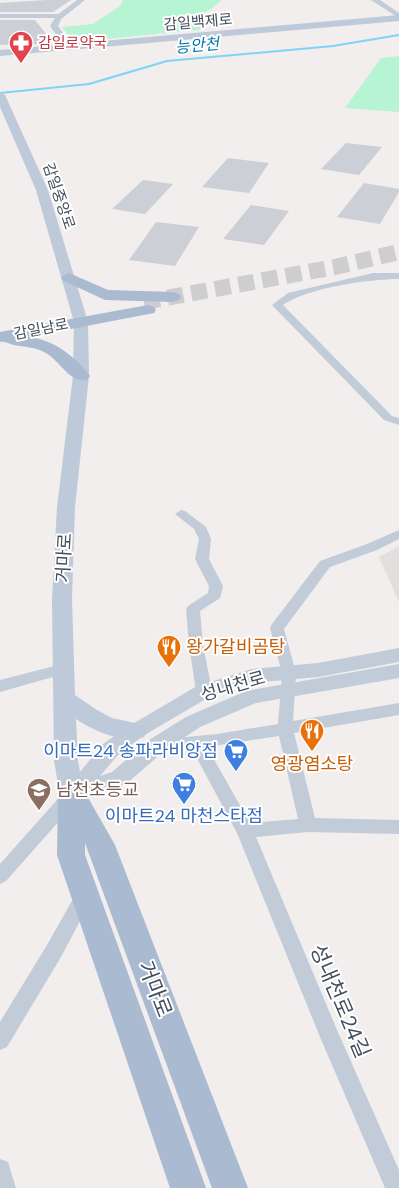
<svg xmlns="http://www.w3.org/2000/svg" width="399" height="1188" viewBox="0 0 399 1188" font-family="'DM Sans','Noto Sans KR',sans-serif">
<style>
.education{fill:#e2dfdf}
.green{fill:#b6f4d3}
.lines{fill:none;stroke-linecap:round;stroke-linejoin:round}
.stream{stroke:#7ed4f6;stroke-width:2}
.building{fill:#cccfd6}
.primary-tunnel{stroke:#ceced0;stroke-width:16;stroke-dasharray:16 8;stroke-linecap:butt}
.minor{fill:#c2ccd8;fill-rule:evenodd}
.tertiary{fill:#c2ccd8;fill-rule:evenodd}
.secondary{fill:#bec9d9;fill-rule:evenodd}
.primary{fill:#aabad0;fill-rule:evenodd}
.labels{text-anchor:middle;stroke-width:4;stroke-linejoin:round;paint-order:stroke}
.far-street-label{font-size:15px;fill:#444f5e;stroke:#fff}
.far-health-label{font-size:15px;fill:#be3a42;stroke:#fff;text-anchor:start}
.far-water-label{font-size:16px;font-style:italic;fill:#017bac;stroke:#fff}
.street-label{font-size:18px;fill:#444f5e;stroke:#fff}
.food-label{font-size:18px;fill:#c56008;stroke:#fff;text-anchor:start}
.shop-label{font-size:18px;fill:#366cbe;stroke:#fff;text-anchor:end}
.education-label{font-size:18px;fill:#785e54;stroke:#fff;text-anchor:start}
.near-street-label{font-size:21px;fill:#444f5e;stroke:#fff}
</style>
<rect width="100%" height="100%" fill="#f1eeed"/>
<path class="education" d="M399 546V602L379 557Z"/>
<g class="green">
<path d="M123 0H221C214 9 203 12 194 20L204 29 79 42 72 40 62 27 93 24 120 6Z"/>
<path d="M399 56V112L345 108 381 58Z"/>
</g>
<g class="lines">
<path class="stream" d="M0 93 89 84 167 61 333 46 399 35"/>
</g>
<g class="building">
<path d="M47 0H71L53 12H0V3Z"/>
<path d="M0 20H35L51 40 43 44 0 45Z"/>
<path d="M346 143 382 147 359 175 321 169Z"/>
<path d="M228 158 269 163 249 193 202 187Z"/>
<path d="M143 180 173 184 145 214 112 209Z"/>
<path d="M364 183 399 189V192L380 224 337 217Z"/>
<path d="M251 205 289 211 264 245 223 239Z"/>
<path d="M156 222 199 227 175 266 129 260Z"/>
</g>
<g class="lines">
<path class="primary-tunnel" d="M144 302 335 267 399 252"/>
<g class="minor">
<path d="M0 14H59L62 16 59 18H0Z"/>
<path d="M373 273H399V279C369 279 307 288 283 305L392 416 399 418V425L384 420 272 305 288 293Z"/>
<path d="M181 510 185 511 206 527 211 539 209 559 223 586 220 598 200 611 203 645 212 691 209 695 204 697 199 695 196 691 189 645 186 609 188 606 208 593 209 586 195 559 199 539 194 529 175 514Z"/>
<path d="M399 530V539L377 550 330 567 284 629 296 673 293 721 399 703V715L294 733 315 818 399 820V834L308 832 256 837 337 1030 399 1170V1188H385L320 1037 237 833 192 749 156 752 150 750 148 746 150 742 156 740 217 734 278 724 282 673 270 628 272 624 320 561 367 544ZM279 736 298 819 250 823 207 747Z"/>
<path d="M62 664 67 665 69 669 67 673 0 692V680Z"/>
<path d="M70 790 76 792 78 797 76 802 6 881 0 884V864L64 792Z"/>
<path d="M84 888 90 890 93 896 90 902 61 957 7 1047 0 1050V1022L47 945 78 890Z"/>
<path d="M0 1159 8 1162 16 1188H0Z"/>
</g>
<g class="tertiary">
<path d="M77 0H85L61 19 58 26 73 47 69 49H66L50 26 56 16Z"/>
<path d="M371 0H380L399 13V18Z"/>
<path d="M399 648V662L318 677 252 683 211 696 143 736 117 756 100 776 112 772 149 740 186 717 246 691 399 664V678L256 703 200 727 163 752 126 784 72 804 65 801 61 795 103 744 129 726 197 686 252 669 318 663Z"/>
</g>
<g class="secondary">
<path d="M399 15V21L0 56V50Z"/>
<path d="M0 92 5 95 48 190 88 322 89 376 75 507 72 599 75 695 97 710 112 718 144 725 147 731 144 737C123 744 94 731 76 719L78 761 84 795 80 802 72 805 64 802 60 795 54 761 52 599 57 507 73 376 74 322 36 190 0 107Z"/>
</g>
<g class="primary">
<path d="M69 273 108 290 173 292 179 294 181 297 179 300 173 302 105 300 64 281 61 278 64 275Z"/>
<path d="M148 305 154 307 156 310 154 313 29 337C55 341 70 353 87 372L90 376 87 380C70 384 59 359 44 352 34 347 25 347 14 345 8 344 6 341 0 342V332Z"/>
<path d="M72 784 82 787 115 845 248 1188H212L85 843V855L206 1188H170L57 855 58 795 62 787Z"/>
</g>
</g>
<defs>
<symbol id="pharmacy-pin" viewBox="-11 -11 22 30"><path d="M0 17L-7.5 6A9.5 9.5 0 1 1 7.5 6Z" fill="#e0444e" stroke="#fff"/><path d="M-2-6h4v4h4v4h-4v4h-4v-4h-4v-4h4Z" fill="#fff"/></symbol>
<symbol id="restaurant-pin" viewBox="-11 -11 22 30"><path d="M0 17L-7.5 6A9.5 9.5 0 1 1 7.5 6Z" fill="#e8710a" stroke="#fff"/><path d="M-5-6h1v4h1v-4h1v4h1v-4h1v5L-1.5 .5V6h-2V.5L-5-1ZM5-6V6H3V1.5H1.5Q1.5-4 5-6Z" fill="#fff"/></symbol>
<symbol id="supermarket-pin" viewBox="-11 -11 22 30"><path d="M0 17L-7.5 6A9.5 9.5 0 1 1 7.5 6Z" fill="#3f7fe0" stroke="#fff"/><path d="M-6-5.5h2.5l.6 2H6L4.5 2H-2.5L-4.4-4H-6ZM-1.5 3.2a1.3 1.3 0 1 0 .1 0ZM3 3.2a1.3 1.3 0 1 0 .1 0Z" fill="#fff"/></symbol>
<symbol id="school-pin" viewBox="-11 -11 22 30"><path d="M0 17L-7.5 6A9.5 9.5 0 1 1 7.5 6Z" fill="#8d6e63" stroke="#fff"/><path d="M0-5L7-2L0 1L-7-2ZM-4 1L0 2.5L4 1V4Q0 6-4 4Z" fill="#fff"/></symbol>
</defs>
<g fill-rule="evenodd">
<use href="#pharmacy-pin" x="7" y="29" width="28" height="38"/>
<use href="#restaurant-pin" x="155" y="633" width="28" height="38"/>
<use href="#restaurant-pin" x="298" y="717" width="28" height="38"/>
<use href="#supermarket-pin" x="222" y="737" width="28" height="38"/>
<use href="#supermarket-pin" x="170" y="770" width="28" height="38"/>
<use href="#school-pin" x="25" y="776" width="28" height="38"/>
</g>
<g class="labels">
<g class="far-street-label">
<text transform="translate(198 22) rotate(-5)" y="5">감일백제로</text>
<text transform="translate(59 196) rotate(71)" y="5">감일중앙로</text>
<text transform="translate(41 329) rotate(-11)" y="5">감일남로</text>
</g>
<g class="far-health-label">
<text x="38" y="48">감일로약국</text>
</g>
<g class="far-water-label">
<text transform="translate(197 45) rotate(-5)" y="6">능안천</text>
</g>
<g class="street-label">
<text transform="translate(64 558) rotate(-87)" y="6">거마로</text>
<text transform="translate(233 686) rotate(-16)" y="6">성내천로</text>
</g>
<g class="food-label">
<text x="186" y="653">왕가갈비곰탕</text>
<text x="312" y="770" text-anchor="middle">영광염소탕</text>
</g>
<g class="shop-label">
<text x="218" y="757">이마트24 송파라비앙점</text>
<text x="184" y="822" text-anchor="middle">이마트24 마천스타점</text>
</g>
<g class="education-label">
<text x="56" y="796">남천초등교</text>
</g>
<g class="near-street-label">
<text transform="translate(155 989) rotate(69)" y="7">거마로</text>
<text transform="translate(340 1001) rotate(67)" y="7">성내천로24길</text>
</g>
</g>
</svg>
